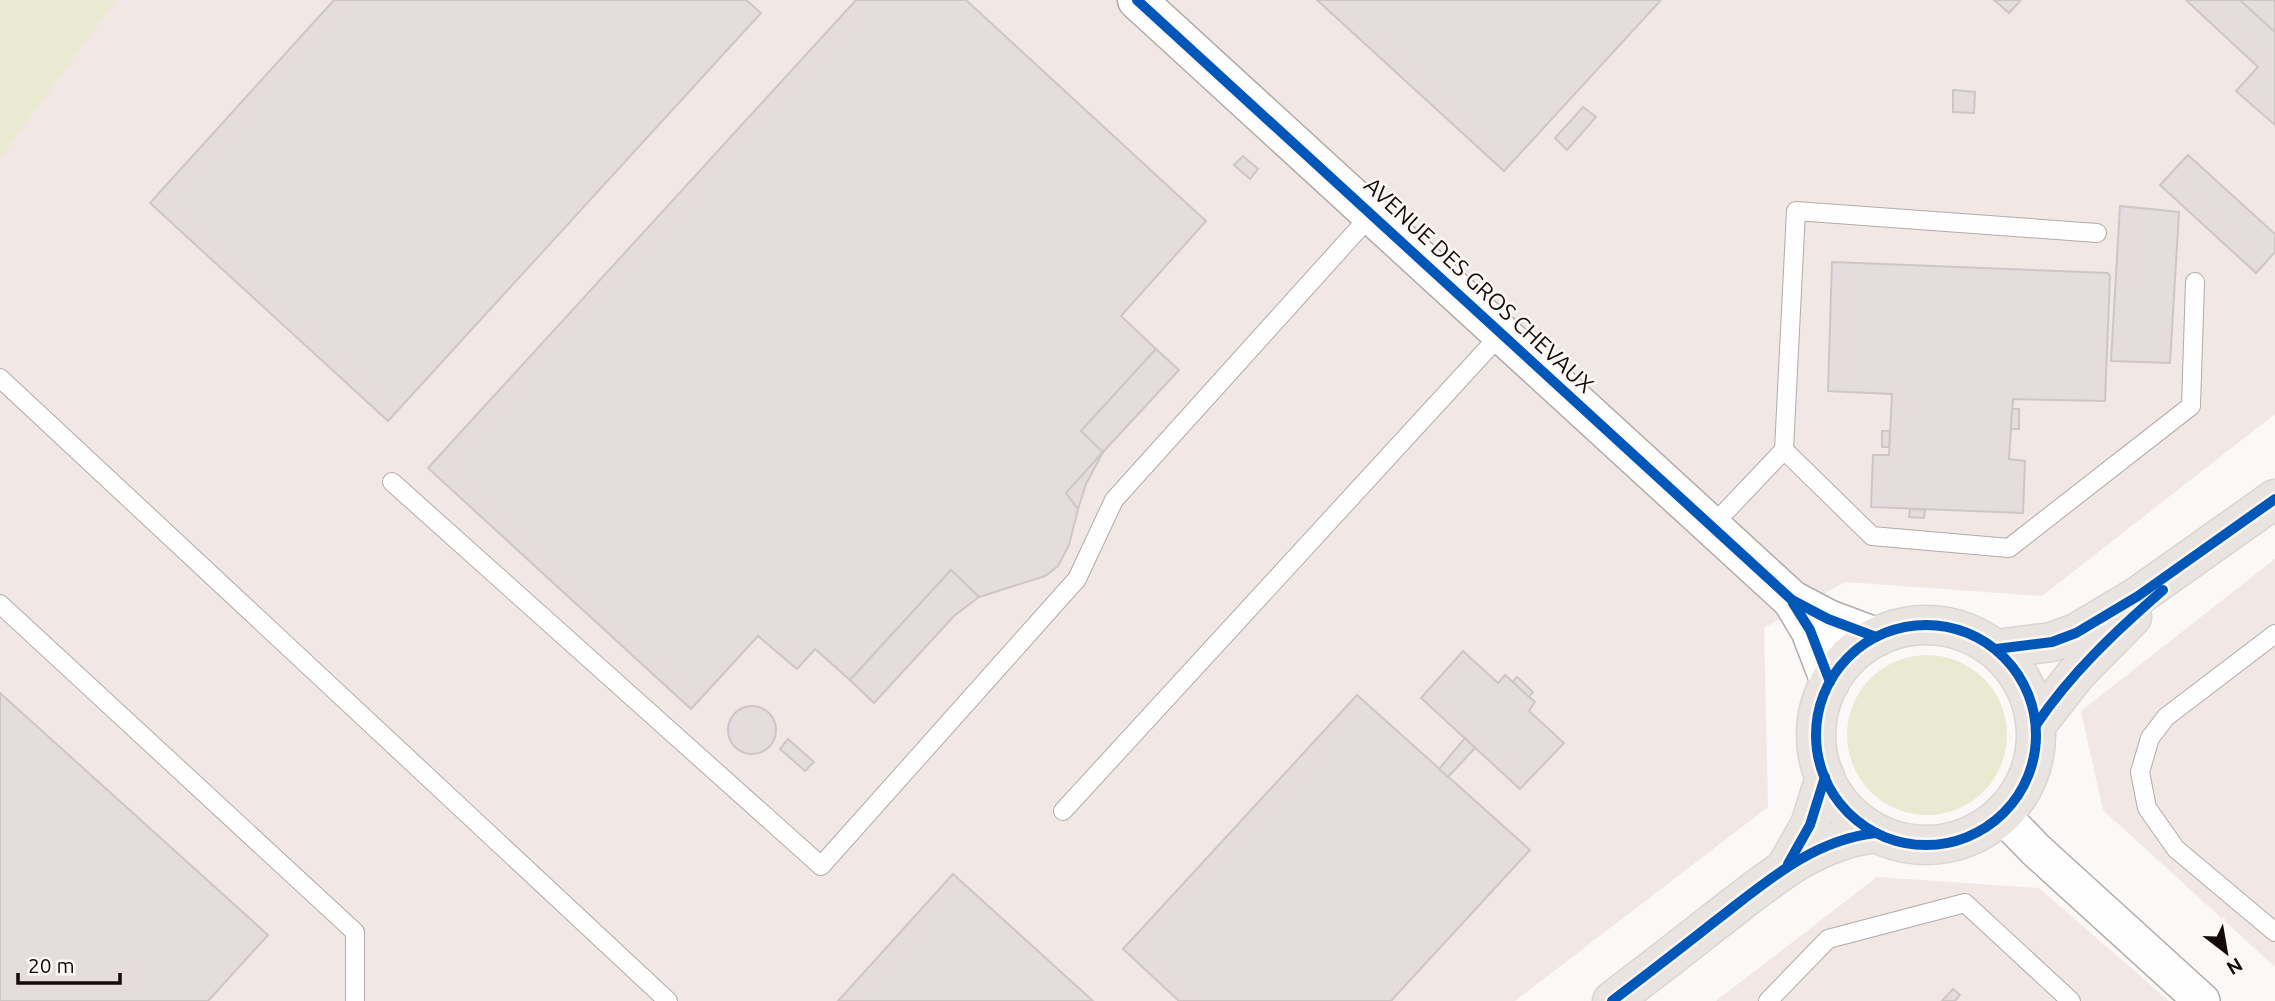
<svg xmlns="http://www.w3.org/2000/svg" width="2275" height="1001" viewBox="0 0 2275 1001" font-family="Ubuntu,sans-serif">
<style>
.built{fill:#f1e7e4}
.green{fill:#eaead2}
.building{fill:#e5dddd;stroke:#cdc6c7;stroke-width:2}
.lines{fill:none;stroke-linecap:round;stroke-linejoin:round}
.service-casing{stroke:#b1aba9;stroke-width:20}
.minor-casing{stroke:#b1aba9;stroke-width:38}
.tertiary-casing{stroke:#b1aba9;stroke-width:41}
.primary-casing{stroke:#d8d5d4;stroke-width:41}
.service{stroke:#fefefe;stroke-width:18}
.minor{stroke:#fefefe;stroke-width:35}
.tertiary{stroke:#fefefe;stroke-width:38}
.primary{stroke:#e9e4df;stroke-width:38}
.cycleway-casing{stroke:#fdf7f5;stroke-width:15}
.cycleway{stroke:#0057b8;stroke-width:10}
.labels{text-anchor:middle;stroke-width:5;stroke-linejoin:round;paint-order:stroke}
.street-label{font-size:23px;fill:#140b08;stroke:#fdf7f5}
</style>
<rect width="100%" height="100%" fill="#fbf8f7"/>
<g class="built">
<path d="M0 0H2275V414L2042 596 1845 582 1764 628 1768 807 1515 1001H0Z"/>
<path d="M2275 559V967L2103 810 2081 711Z"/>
<path d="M1877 877 2039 888 2169 1001H1716Z"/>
</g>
<g class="green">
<path d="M0 0H116L0 158Z"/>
<circle cx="1927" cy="735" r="80"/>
</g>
<g class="building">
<path d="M334 0H746L761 13 388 421 150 203Z"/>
<path d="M856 0H966L1206 221 1121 316 1156 349 1081 431 1103 452 1066 493 1078 509 1069 545 1058 566 1045 576 979 597 951 570 850 680 815 649 797 669 758 636 691 709 428 468Z"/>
<path d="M1317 0H1661L1504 171Z"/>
<path d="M1994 0H2021L2009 13Z"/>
<path d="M2186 0H2240L2275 32V125L2236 91 2258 67Z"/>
<path d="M2240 0H2275V32Z"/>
<path d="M1953 90 1975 92 1974 113 1953 112Z"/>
<path d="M1583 107 1596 117 1567 150 1555 138Z"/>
<path d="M2188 155 2275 234V252L2256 273 2160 185Z"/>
<path d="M1243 156 1258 169 1250 179 1234 165Z"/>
<path d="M2120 206 2179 212 2170 363 2111 361Z"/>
<path d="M1832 262 2108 273 2110 276 2105 401 2013 399 2009 459 2025 461 2023 513 1871 507 1873 455H1889L1892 394 1828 391Z"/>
<path d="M1156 349 1179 370 1103 452 1081 431Z"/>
<path d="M2012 409H2019V429H2011Z"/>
<path d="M1882 431H1890L1889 447H1882Z"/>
<path d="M1103 452 1086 484 1078 509 1066 493Z"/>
<path d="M1910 509 1925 510 1924 518 1909 517Z"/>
<path d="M951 570 979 597 954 616 874 703 850 680Z"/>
<path d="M1463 651 1498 683 1505 675 1535 702 1529 711 1564 743 1520 789 1421 698Z"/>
<path d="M1517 677 1533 692 1529 697 1513 682Z"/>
<path d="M0 693 268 935 208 1001H0Z"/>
<path d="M1357 695 1530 850 1391 1001H1179L1123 949Z"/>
<circle cx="752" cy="730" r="24"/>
<path d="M1465 738 1475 748 1448 777 1439 769Z"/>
<path d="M788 739 814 762 805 771 780 749Z"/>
<path d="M953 874 1093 1001H838Z"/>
<path d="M1953 989 1960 995 1955 1001H1942Z"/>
</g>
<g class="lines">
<defs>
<g id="service">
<path d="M0 378 668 1001"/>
<path d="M1784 450 1796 211 2097 233"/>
<path d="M392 482 821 866 1077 579 1114 500 1371 215"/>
<path d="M1711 527 1784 450 1872 536 2009 548 2191 406 2195 282"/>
<path d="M0 604 355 932V1001"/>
<path d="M2275 634 2166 717 2150 738 2140 772 2147 808 2176 849 2275 932"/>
<path d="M1063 811 1501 334"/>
<path d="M1768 1001 1828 939 1965 903 2071 1001"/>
</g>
<path id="minor" d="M2002 815 2036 850 2202 1001"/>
<g id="tertiary">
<path d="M1137 0 1792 600 1828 619 1876 637"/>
<path d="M1792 600 1810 630 1830 682"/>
</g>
<g id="primary">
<circle cx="1926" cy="735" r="110"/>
<path d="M1996 649 2052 642 2076 633 2138 596 2275 499"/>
<path d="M2036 725 2076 674 2132 617"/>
<path d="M1786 867 1810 825 1825 777"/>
<path d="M1612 1001C1646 975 1680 949 1714 922 1764 884 1811 840 1876 833"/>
</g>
</defs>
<use href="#service" class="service-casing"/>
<use href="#minor" class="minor-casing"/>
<use href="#tertiary" class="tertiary-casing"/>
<use href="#primary" class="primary-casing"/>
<use href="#service" class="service"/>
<use href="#minor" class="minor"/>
<use href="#tertiary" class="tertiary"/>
<use href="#primary" class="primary"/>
<defs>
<g id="cycleway">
<path d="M1137 0 1792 600 1828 619 1876 637"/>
<path d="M1793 603 1810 630 1830 682"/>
<circle cx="1926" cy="735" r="110"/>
<path d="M1996 649 2052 642 2076 633 2138 596 2275 499"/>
<path d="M2036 725C2071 673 2116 631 2163 590"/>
<path d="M1788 864 1810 825 1825 777"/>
<path d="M1612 1001C1646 975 1680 949 1714 922 1764 884 1811 840 1876 833"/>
</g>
</defs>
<use href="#cycleway" class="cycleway-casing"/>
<use href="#cycleway" class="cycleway"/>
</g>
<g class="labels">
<g class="street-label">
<text transform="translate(1479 285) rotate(43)" y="8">AVENUE DES GROS CHEVAUX</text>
</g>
</g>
<g transform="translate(2226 952) rotate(149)" stroke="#fdf7f5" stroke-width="5" paint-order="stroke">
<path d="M0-5L12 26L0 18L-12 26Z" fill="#140b08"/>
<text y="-10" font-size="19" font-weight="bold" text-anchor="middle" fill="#140b08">N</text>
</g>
<path d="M18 973v10h102v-10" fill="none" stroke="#140b08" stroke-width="3.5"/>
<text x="28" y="973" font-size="21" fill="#140b08" stroke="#fdf7f5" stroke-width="5" paint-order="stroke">20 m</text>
</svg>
